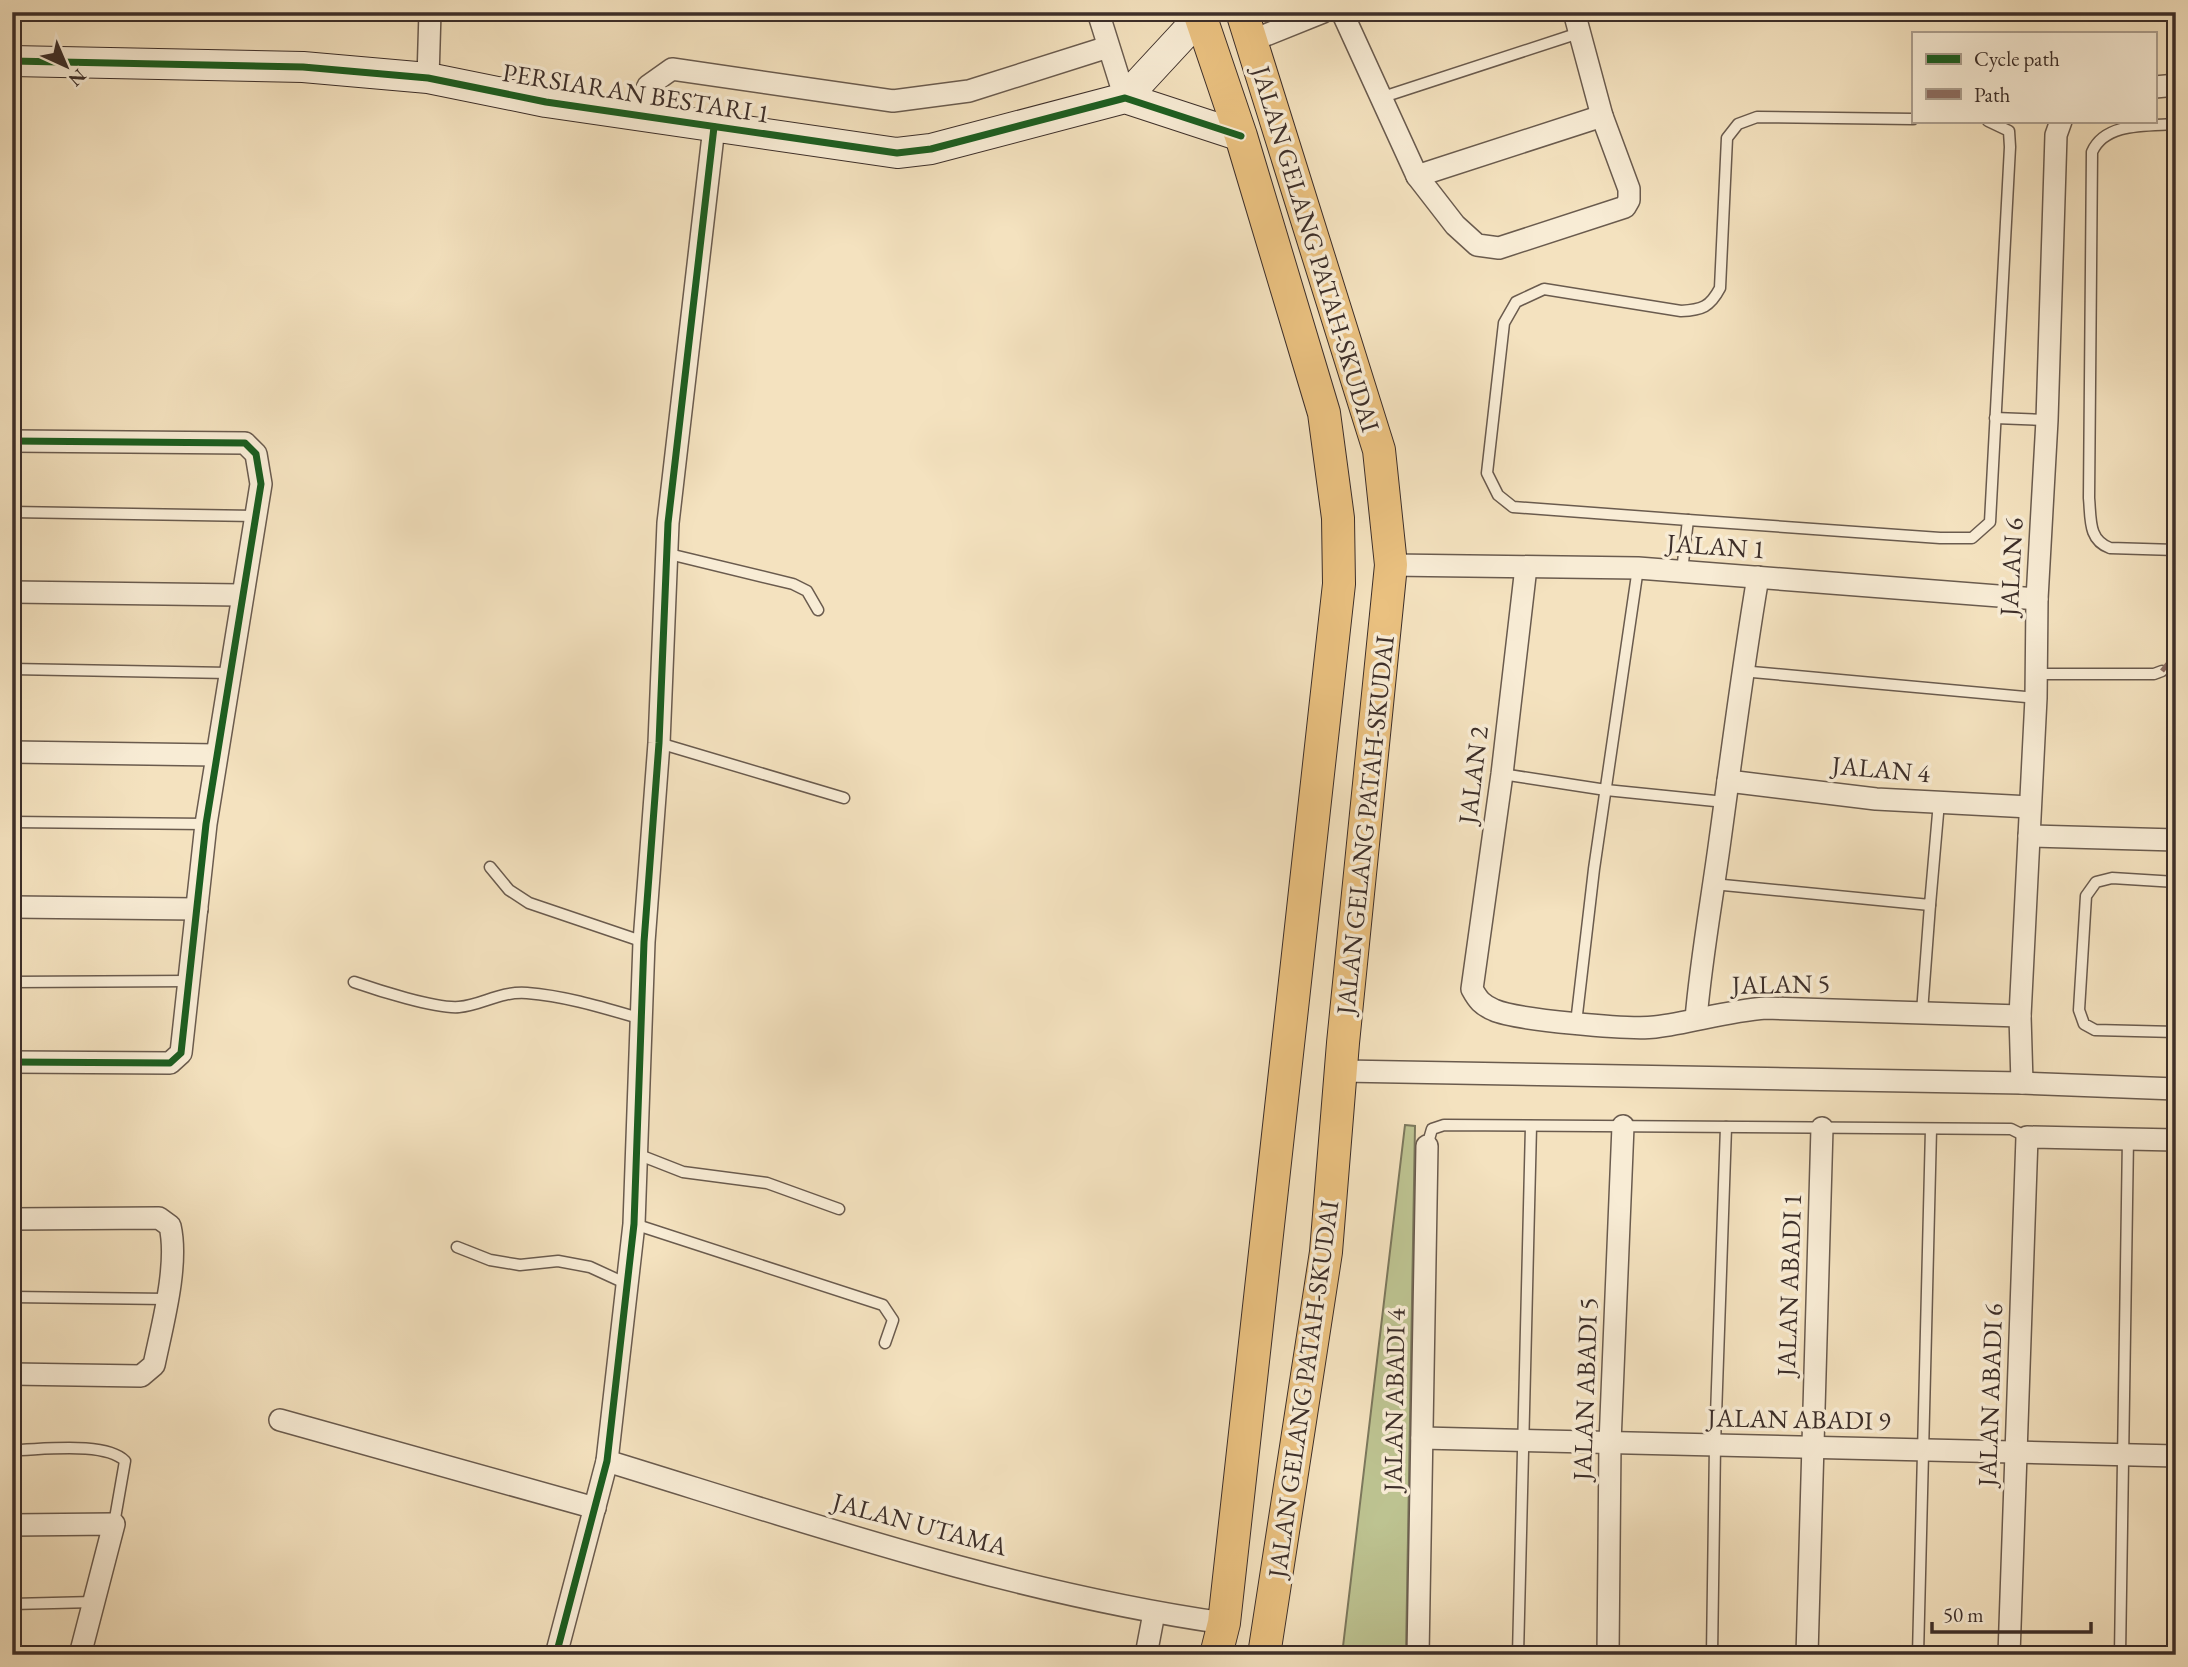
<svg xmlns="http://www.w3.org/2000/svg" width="2188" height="1667" viewBox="0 0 2188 1667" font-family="'EB Garamond',serif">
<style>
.green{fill:#bdc391;stroke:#7c785d;stroke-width:2}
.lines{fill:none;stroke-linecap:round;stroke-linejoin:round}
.lane-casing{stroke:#6a5b4e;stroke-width:13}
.street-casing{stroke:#6a5b4e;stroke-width:24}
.secondary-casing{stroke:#3c2e29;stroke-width:32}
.primary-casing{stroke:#3c2e29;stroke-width:34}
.lane{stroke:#f8ecd5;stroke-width:10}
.street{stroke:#f8ecd5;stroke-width:21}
.secondary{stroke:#f8ecd5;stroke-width:30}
.primary{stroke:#eac180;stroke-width:32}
.quiet{stroke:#8d6e63;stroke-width:5;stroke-dasharray:10 5;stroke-linecap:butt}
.cycleway-casing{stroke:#f8ecd5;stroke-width:11}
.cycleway{stroke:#1b5e20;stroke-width:7}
.labels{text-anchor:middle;stroke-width:7;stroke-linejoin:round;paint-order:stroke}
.street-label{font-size:26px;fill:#3c2e29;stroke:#f8ecd5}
</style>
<rect width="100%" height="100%" fill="#f4e2bf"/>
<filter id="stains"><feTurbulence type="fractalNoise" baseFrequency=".00286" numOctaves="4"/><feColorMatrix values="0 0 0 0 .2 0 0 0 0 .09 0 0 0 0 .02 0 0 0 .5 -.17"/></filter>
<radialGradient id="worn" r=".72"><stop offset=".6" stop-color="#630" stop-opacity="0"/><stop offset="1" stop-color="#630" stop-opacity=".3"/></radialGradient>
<path class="green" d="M1405 1125 1415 1126 1406 1655H1342Z"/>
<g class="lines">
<defs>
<g id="lane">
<path d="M1380 98 1579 33"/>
<path d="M2176 124C2147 126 2105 122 2092 152L2089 498C2091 519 2088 540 2110 548L2176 550"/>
<path d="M1995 418 2047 420"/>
<path d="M12 512 255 516"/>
<path d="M1688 520 1940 538H1972L1990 522 2010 147 2009 131 1988 121"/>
<path d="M669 554 793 584 807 591 818 610"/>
<path d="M1682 571 1688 520 1513 507 1498 495 1487 473 1504 323 1516 302 1544 289 1681 311C1702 310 1710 307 1720 288L1727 138 1738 124 1757 117 1913 119"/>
<path d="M12 669 229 673"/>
<path d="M1741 671 2036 698"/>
<path d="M2036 674H2154L2162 671"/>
<path d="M659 743 844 798"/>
<path d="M1502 774 1606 790 1725 802"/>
<path d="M12 822 206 824"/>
<path d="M490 867 509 890 529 903 644 942"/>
<path d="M2176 882 2112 878 2096 882 2086 896 2079 1010 2084 1024 2095 1030 2176 1032"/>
<path d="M1713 884 1930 905 1939 802"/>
<path d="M12 982 190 981"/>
<path d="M354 982C377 990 436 1009 459 1007 483 1005 499 991 527 993 566 996 604 1008 642 1019"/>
<path d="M1922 1012 1930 905"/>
<path d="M1576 1023 1594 869 1638 568"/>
<path d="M1427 1146 1432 1129 1444 1125 2011 1129 2027 1137"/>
<path d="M637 1154 683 1172 767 1183 839 1209"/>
<path d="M634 1224 883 1305 893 1320 885 1343"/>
<path d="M457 1247 490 1260 520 1265 558 1261 590 1267 627 1284"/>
<path d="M12 1297 167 1299"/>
<path d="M12 1450C41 1450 105 1441 125 1461L114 1524"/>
<path d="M12 1604 94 1602"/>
<path d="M1518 1655 1531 1126"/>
<path d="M1712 1655 1715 1445 1726 1127"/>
<path d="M1918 1655 1931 1129"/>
<path d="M2120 1655 2128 1138"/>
</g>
<g id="street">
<path d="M1098 12 1125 98"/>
<path d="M1342 12 1417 176 1455 225 1477 245 1499 248 1625 207 1629 200V189L1602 116 1574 12"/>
<path d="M1251 41 1323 12"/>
<path d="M428 78 430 12"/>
<path d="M2155 87 2176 85"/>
<path d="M639 116 648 86 672 69 893 101 969 91 1108 47"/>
<path d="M1417 176 1602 116"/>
<path d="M12 441 245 443 256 454 261 484 206 824 181 1053 170 1063 12 1062"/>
<path d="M1391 565 1638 568 2037 599"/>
<path d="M1526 567 1502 774 1472 989C1478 1000 1482 1005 1494 1010 1516 1020 1630 1030 1655 1027 1694 1022 1726 1011 1766 1008L2020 1016"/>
<path d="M12 592 240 595"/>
<path d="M12 752 216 755"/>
<path d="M1728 781 1876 799 2030 807"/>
<path d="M2029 836 2176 840"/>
<path d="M12 907 197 909"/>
<path d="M1696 1019C1701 959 1712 900 1720 840 1732 752 1743 665 1758 577"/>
<path d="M1343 1071 2022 1083 2176 1089"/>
<path d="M2022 1083 2020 1016 2036 698 2037 599 2047 420 2056 135 2061 121"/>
<path d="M12 1219 159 1218 170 1226C179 1265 162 1326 154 1365L141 1376 12 1374"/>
<path d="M280 1420 595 1508"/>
<path d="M1422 1438 2176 1456"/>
<path d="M607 1461C809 1523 1014 1593 1224 1623"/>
<path d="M12 1525 114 1524 80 1655"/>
<path d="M556 1655 607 1461 634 1224 644 942 659 743 668 523 714 127"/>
<path d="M1146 1655 1154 1613"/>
<path d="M1418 1655 1427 1146"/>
<path d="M1608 1655 1610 1443 1623 1126"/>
<path d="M1807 1655 1822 1128"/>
<path d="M2009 1655 2027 1137 2176 1140"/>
</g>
<g id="secondary">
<path d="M12 61 303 67 428 78 546 102 897 153 931 149 1125 98 1241 136"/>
<path d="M1125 98 1200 17"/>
</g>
<g id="primary">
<path d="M1199 12 1241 136 1324 413 1338 518 1339 584 1224 1623 1216 1655"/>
<path d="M1242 12 1379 450 1391 565 1343 1043 1326 1252 1264 1655"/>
</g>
</defs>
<use href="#lane" class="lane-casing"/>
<use href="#street" class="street-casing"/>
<use href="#secondary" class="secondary-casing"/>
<use href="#primary" class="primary-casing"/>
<use href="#lane" class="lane"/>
<use href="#street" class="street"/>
<use href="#secondary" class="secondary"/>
<use href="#primary" class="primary"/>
<path class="quiet" d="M2162 671 2170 661 2171 652 2172 550"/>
<defs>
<g id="cycleway">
<path d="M12 61 303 67 428 78 546 102 897 153 931 149 1125 98 1241 136"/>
<path d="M12 441 245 443 256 454 261 484 206 824 181 1053 170 1063 12 1062"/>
<path d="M556 1655 607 1461 634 1224 644 942 659 743 668 523 714 127"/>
</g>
</defs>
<use href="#cycleway" class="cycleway-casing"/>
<use href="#cycleway" class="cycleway"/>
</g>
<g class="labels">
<g class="street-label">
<text transform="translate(636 93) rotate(9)" y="9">PERSIARAN BESTARI 1</text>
<text transform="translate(1316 249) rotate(73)" y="9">JALAN GELANG PATAH-SKUDAI</text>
<text transform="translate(1716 546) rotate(4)" y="9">JALAN 1</text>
<text transform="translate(2011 567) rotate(-87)" y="9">JALAN 6</text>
<text transform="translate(1881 769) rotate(5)" y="9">JALAN 4</text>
<text transform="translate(1473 775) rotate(-83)" y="9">JALAN 2</text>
<text transform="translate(1365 825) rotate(-84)" y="9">JALAN GELANG PATAH-SKUDAI</text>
<text transform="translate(1781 984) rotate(-1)" y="9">JALAN 5</text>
<text transform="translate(1789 1285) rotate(-88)" y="9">JALAN ABADI 1</text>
<text transform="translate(1303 1389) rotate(-82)" y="9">JALAN GELANG PATAH-SKUDAI</text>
<text transform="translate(1585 1389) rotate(-88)" y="9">JALAN ABADI 5</text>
<text transform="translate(1990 1395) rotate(-88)" y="9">JALAN ABADI 6</text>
<text transform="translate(1394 1400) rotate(-89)" y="9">JALAN ABADI 4</text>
<text transform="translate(1799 1419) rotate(1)" y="9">JALAN ABADI 9</text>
<text transform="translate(920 1524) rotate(15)" y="9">JALAN UTAMA</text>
</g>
</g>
<rect width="2188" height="1667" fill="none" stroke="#f4e2bf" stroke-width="42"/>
<rect x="14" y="14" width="2160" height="1639" fill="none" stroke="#3c2e29" stroke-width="3.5"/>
<rect x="21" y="21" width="2146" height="1625" fill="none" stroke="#3c2e29" stroke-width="2"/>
<rect x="1912" y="32" width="245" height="91" fill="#f8ecd5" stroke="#ada090" stroke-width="2"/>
<rect x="1926" y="54" width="35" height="10" fill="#1b5e20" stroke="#ada090" stroke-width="2"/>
<text x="1974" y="66" font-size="21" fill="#3c2e29">Cycle path</text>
<rect x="1926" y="89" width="35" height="10" fill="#8d6e63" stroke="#ada090" stroke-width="2"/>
<text x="1974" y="102" font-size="21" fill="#3c2e29">Path</text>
<g transform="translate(66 66) rotate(136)" stroke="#f8ecd5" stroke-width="5" paint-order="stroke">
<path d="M0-5L12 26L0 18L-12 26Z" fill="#3c2e29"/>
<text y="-10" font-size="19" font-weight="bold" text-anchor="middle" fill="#3c2e29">N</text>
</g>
<path d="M1932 1622v10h159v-10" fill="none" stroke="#3c2e29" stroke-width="3.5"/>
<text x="1943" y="1622" font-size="21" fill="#3c2e29" stroke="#f8ecd5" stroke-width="5" paint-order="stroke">50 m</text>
<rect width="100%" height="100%" filter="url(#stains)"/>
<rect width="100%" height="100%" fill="url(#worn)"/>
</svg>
